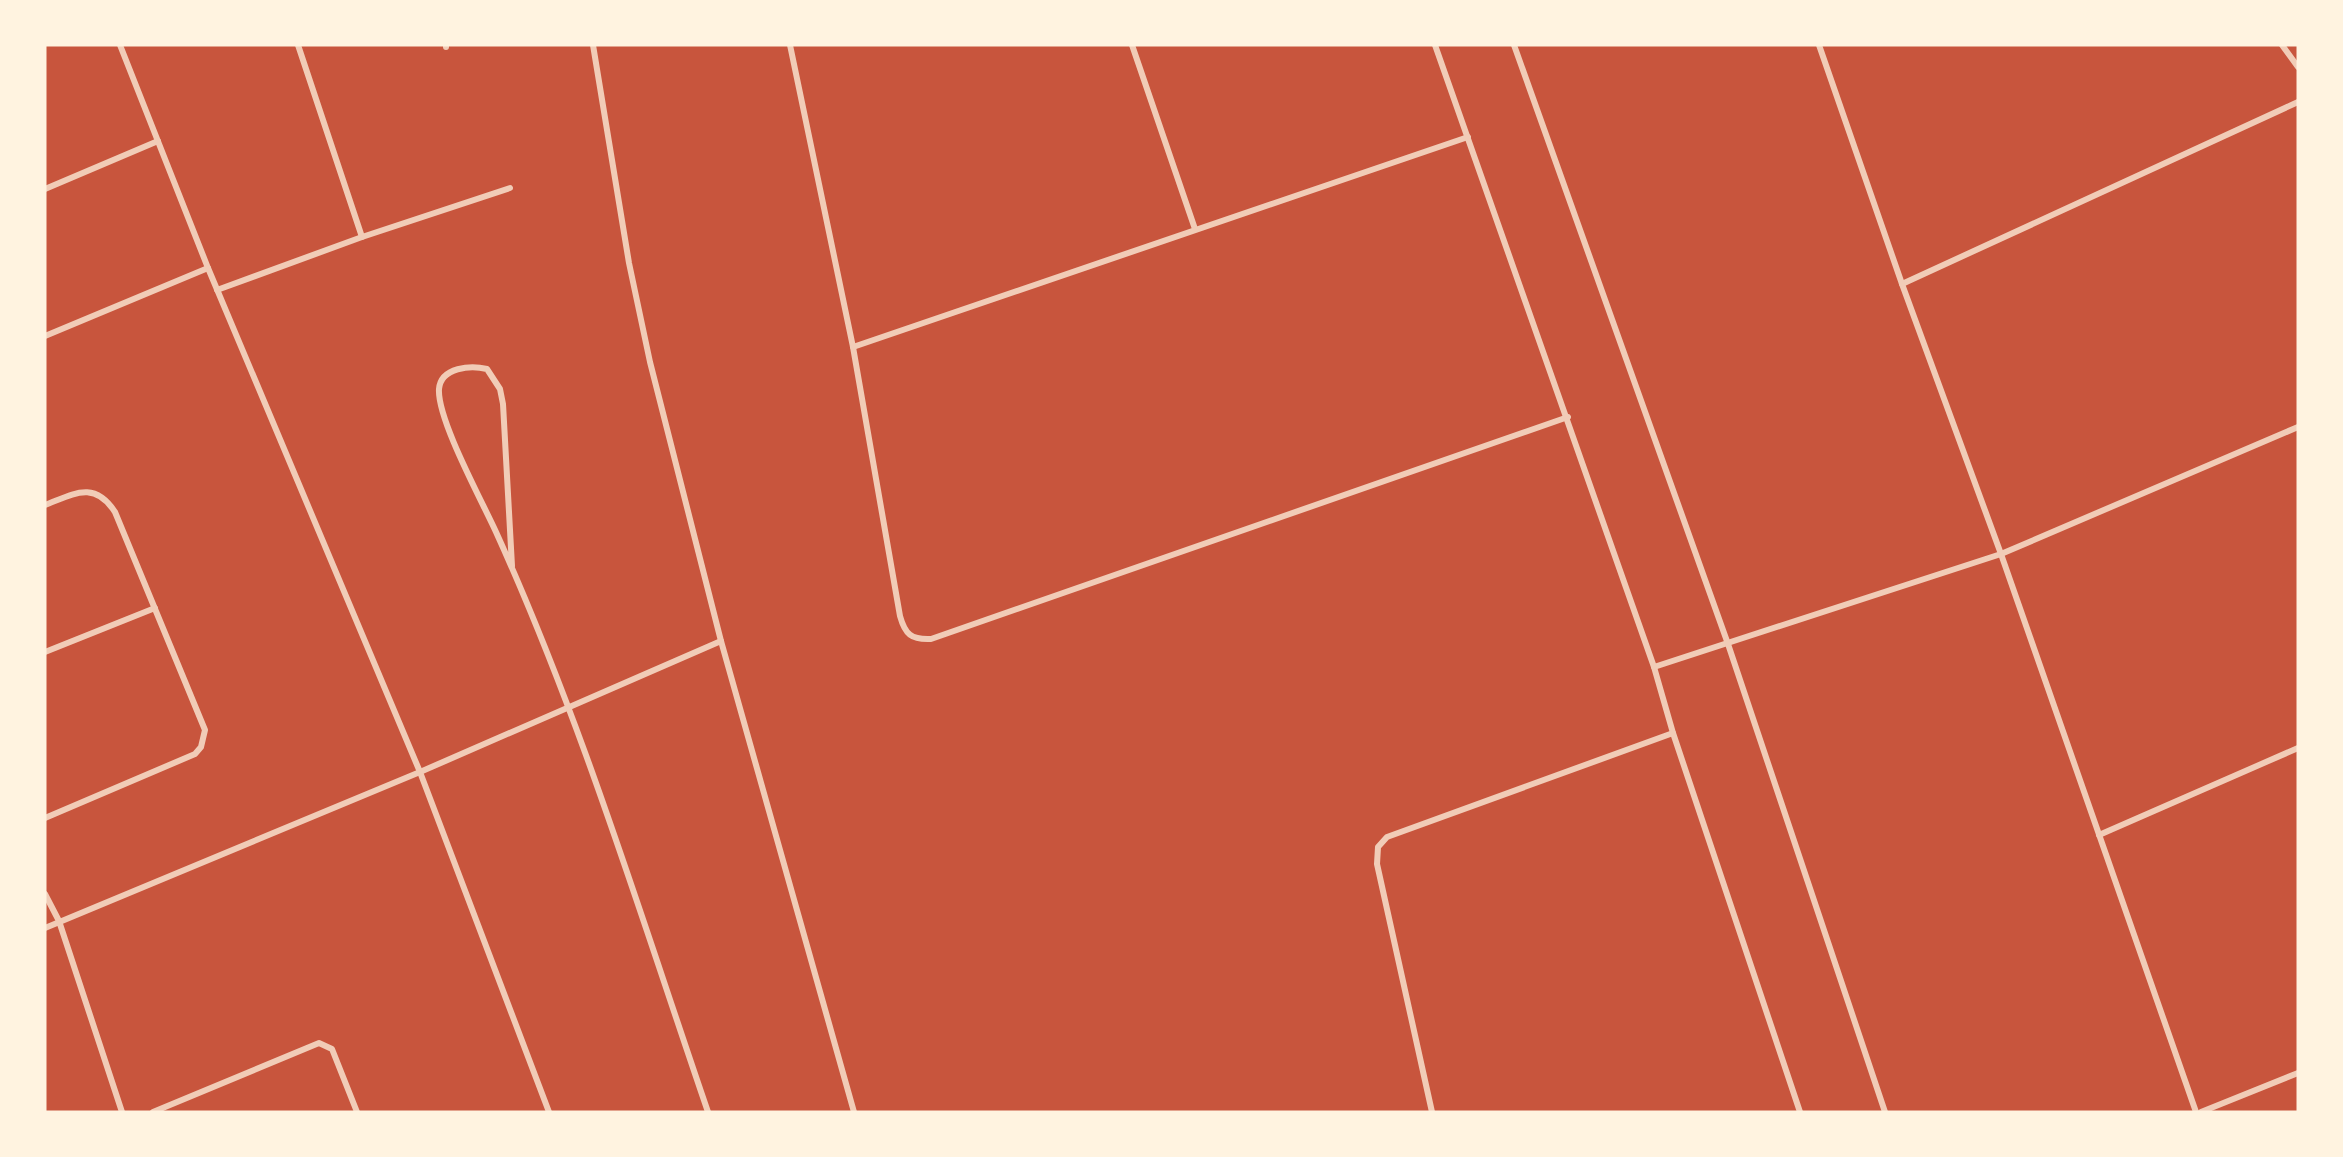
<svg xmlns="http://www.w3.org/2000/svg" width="2343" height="1157" viewBox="0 0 2343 1157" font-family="'Times New Roman',serif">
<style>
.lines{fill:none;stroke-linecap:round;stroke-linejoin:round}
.minor{stroke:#f1ccb7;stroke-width:6}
</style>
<rect width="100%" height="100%" fill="#c8553d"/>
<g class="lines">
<g class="minor">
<path d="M120 45 208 268 420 772 549 1112"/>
<path d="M298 45 362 237"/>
<path d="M446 45V47"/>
<path d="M593 45 629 263 650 362 721 641 854 1112"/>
<path d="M790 45 853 347 900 616C905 634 911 640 931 639L1568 417"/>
<path d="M1132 45 1195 229"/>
<path d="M1435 45 1654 667 1673 733 1800 1112"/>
<path d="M1514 45 1728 644 1885 1112"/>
<path d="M1819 45 1902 284 2001 554 2196 1112"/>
<path d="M2282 45 2298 67"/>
<path d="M45 189 158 141"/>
<path d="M1902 284 2298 102"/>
<path d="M217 290 362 237 510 188"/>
<path d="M45 336 208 268"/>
<path d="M853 347 1468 137"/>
<path d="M45 505C74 494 94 480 115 512L205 730 201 747 195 754 45 818"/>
<path d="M512 566 503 404 500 389 487 369C471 365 441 367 439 389 437 419 482 501 496 532 581 719 641 917 708 1112"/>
<path d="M45 652 155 608"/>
<path d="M1654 667 2001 554 2298 427"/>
<path d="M2099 835 2298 748"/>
<path d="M45 894 59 921 122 1112"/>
<path d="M45 928 420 772 721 641"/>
<path d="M153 1112 319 1043 332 1049 357 1112"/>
<path d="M1432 1112 1377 864 1378 847 1387 837 1673 733"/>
<path d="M2201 1112 2298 1073"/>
</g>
</g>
<rect width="2343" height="1157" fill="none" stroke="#fff3e0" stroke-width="93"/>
</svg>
